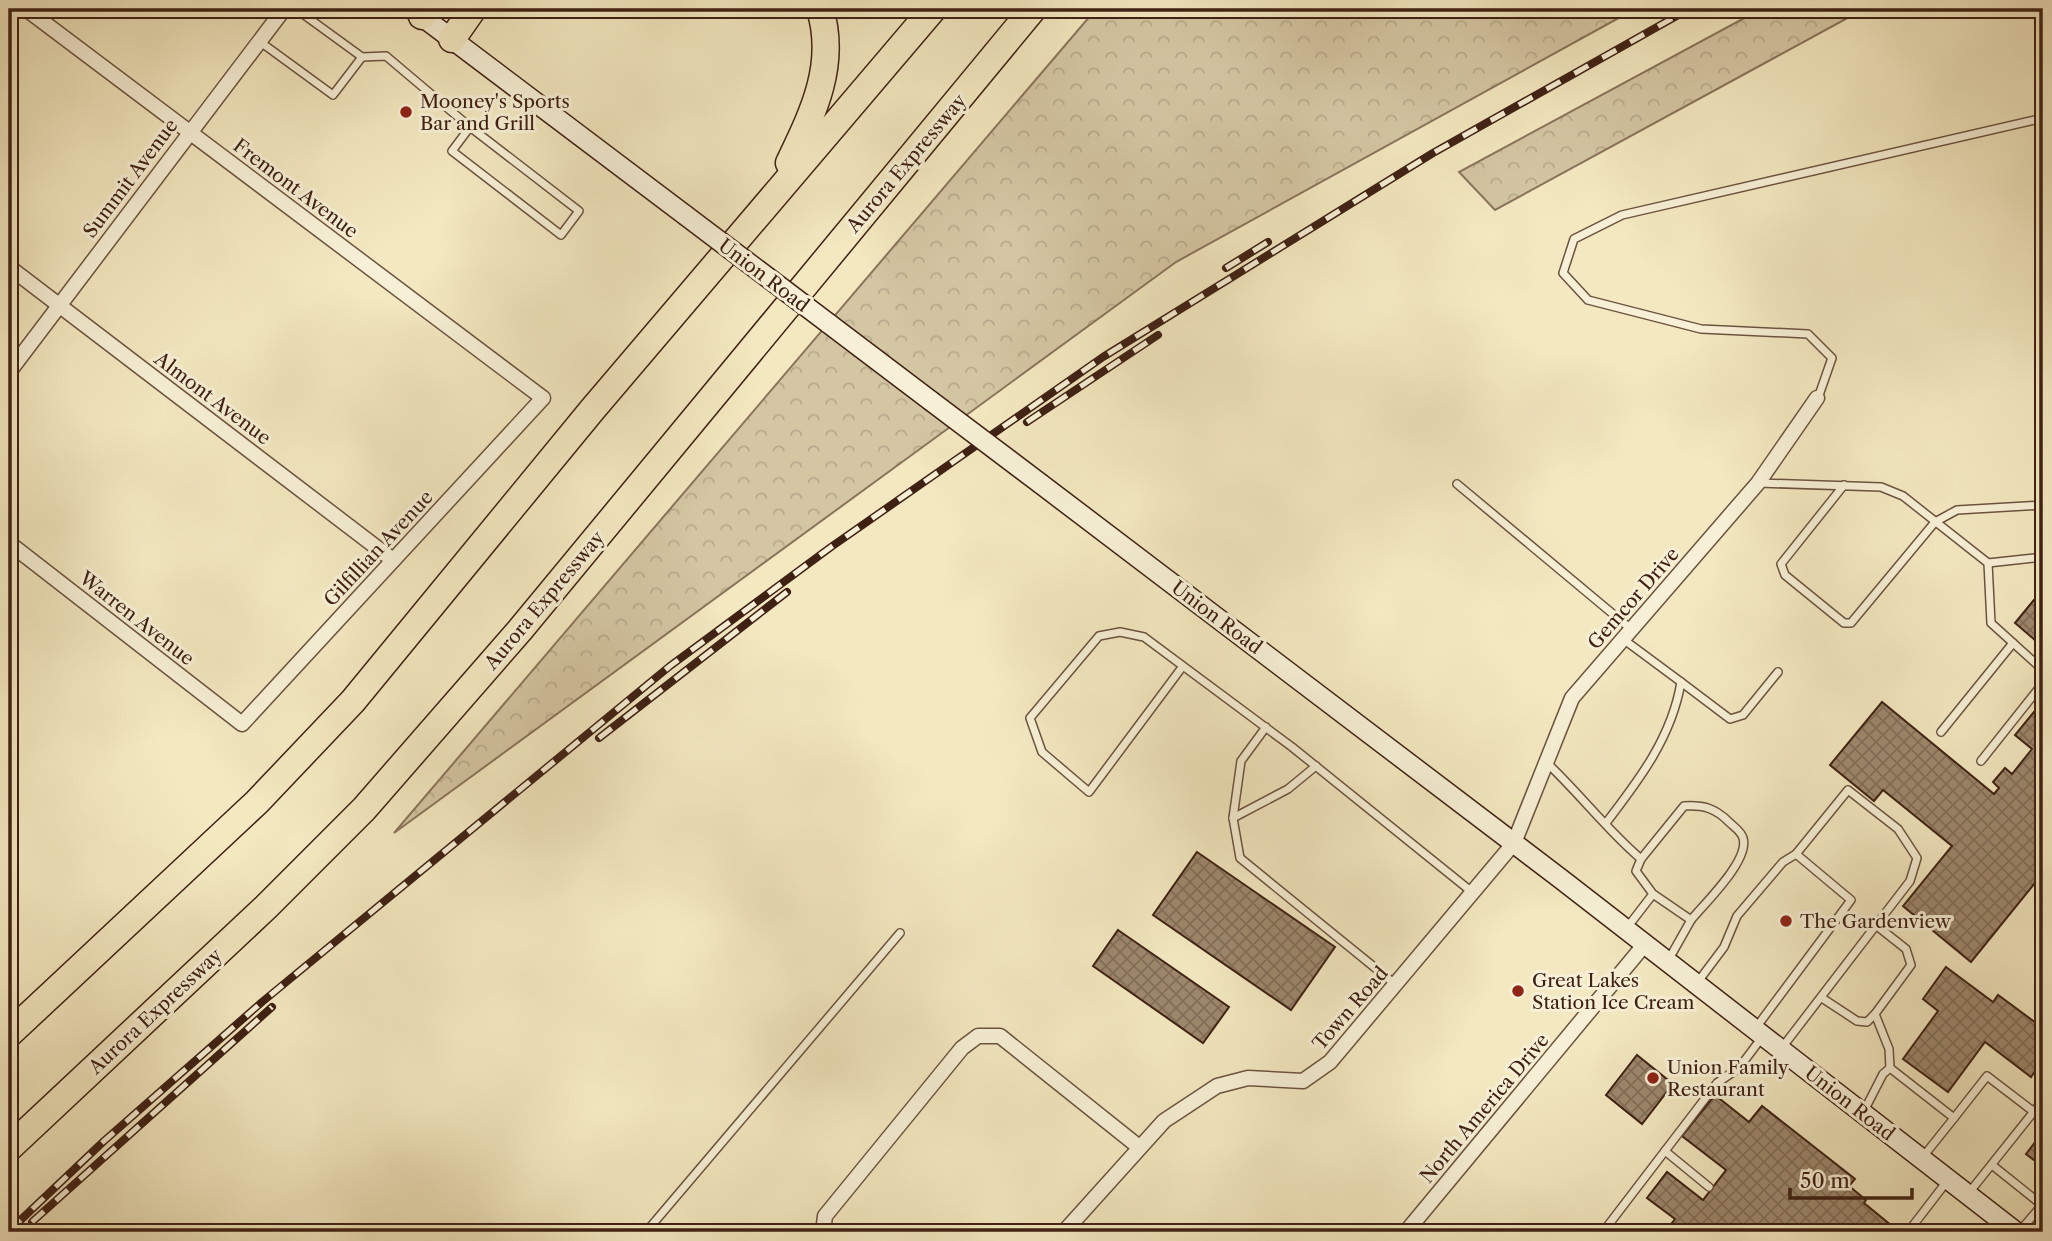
<svg xmlns="http://www.w3.org/2000/svg" width="2052" height="1241" viewBox="0 0 2052 1241" font-family="'Libre Caslon Text',serif">
<style>
.forest{fill:url(#forest-crowns);stroke:#8a745c;stroke-width:2}
.building{fill:url(#building-cross-hatch);stroke:#3f2114;stroke-width:2}
.lines{fill:none;stroke-linecap:round;stroke-linejoin:round}
.service-casing{stroke:#6c533f;stroke-width:10}
.minor-casing{stroke:#6c533f;stroke-width:17}
.secondary-casing{stroke:#3f2114;stroke-width:22}
.motorway-casing{stroke:#3f2114;stroke-width:29}
.service{stroke:#f7f0d6;stroke-width:7}
.minor{stroke:#f7f0d6;stroke-width:14}
.secondary{stroke:#f7f0d6;stroke-width:19}
.motorway{stroke:#f3e8c0;stroke-width:26}
.rail-casing{stroke:#3f2114;stroke-width:8}
.rail{stroke:#f7f0d6;stroke-width:5;stroke-dasharray:16;stroke-linecap:butt}
.secondary-bridge-casing{stroke:#3f2114;stroke-width:22;stroke-linecap:butt}
.secondary-bridge{stroke:#f7f0d6;stroke-width:19}
.poi-dot{fill:#8f2418;stroke:#f7f0d6;stroke-width:2.5}
.labels{text-anchor:middle;stroke-width:6;stroke-linejoin:round;paint-order:stroke}
.poi-label{font-size:19px;fill:#3f2114;stroke:#f7f0d6;text-anchor:start}
.street-label{font-size:19px;fill:#3f2114;stroke:#f7f0d6}
</style>
<defs>
<pattern id="forest-crowns" width="20" height="18" patternUnits="userSpaceOnUse" patternTransform="scale(1.75)"><rect width="20" height="18" fill="#d4c6a3"/><path d="M2 6a3 3 0 1 1 6 0M12 15a3 3 0 1 1 6 0" fill="none" stroke="#b7aa8b"/></pattern>
<pattern id="building-cross-hatch" width="8" height="8" patternUnits="userSpaceOnUse" patternTransform="scale(1.75)"><rect width="8" height="8" fill="#9d886d"/><path d="M0 0l8 8M0 8l8-8" fill="none" stroke="#816f58"/></pattern>
</defs>
<rect width="100%" height="100%" fill="#f3e8c0"/>
<filter id="stains"><feTurbulence type="fractalNoise" baseFrequency=".00286" numOctaves="4"/><feColorMatrix values="0 0 0 0 .2 0 0 0 0 .09 0 0 0 0 .02 0 0 0 .5 -.17"/></filter>
<radialGradient id="worn" r=".72"><stop offset=".6" stop-color="#630" stop-opacity="0"/><stop offset="1" stop-color="#630" stop-opacity=".3"/></radialGradient>
<g class="forest">
<path d="M1096 9H1635L1176 262 394 833Z"/>
<path d="M1761 9H1864L1495 210 1459 172Z"/>
</g>
<g class="building">
<path d="M2043 589V647L2015 623Z"/>
<path d="M2043 701V873L1971 962 1903 906 1952 846 1883 790 1874 801 1830 765 1882 702 1994 794 1999 788 1993 782 2005 768 2012 774 2032 749 2015 735Z"/>
<path d="M1197 852 1335 947 1291 1010 1153 915Z"/>
<path d="M1118 930 1229 1007 1203 1043 1093 966Z"/>
<path d="M1946 967 1993 1002 1998 995 2043 1028V1060L2031 1077 1985 1042 1948 1092 1903 1059 1938 1011 1923 999Z"/>
<path d="M1637 1055 1673 1084 1642 1124 1606 1095Z"/>
<path d="M1715 1095 1749 1122 1762 1106 1855 1179 1849 1186 1866 1200 1864 1203 1892 1226 1887 1232H1665L1675 1219 1647 1198 1667 1172 1703 1200 1726 1170 1682 1136Z"/>
<path d="M2043 1132V1167L2026 1154Z"/>
</g>
<g class="lines">
<defs>
<g id="service">
<path d="M259 41 333 95 362 57 296 9"/>
<path d="M362 57 386 56 470 127 579 211 561 235 452 151 470 127"/>
<path d="M1818 398 1832 358 1808 334 1701 329 1588 300 1563 273 1574 239 1622 215 2043 118"/>
<path d="M1759 483 1881 487 1903 496 1988 563 1991 623 2043 670"/>
<path d="M1457 484 1631 629"/>
<path d="M1844 485 1781 564 1785 575 1844 623H1851L1935 522 1957 510 2043 505"/>
<path d="M1988 563 2043 557"/>
<path d="M1183 666 1089 792 1042 752 1030 718 1099 636 1120 632 1144 637 1292 747 1472 892"/>
<path d="M1681 682 1730 719 1743 715 1778 672"/>
<path d="M1941 732 2013 643"/>
<path d="M1981 761 2043 683"/>
<path d="M1547 763C1580 794 1607 830 1641 859"/>
<path d="M1316 766 1288 789 1233 818 1240 858 1395 984"/>
<path d="M1233 818 1241 761 1266 727"/>
<path d="M1606 823C1639 780 1672 737 1681 682L1623 639"/>
<path d="M1626 929 1653 894 1636 871 1641 859 1684 806C1704 805 1715 808 1729 822 1734 827 1741 831 1743 838 1750 860 1705 903 1691 920L1653 894"/>
<path d="M2041 949 2043 946"/>
<path d="M1669 959 1691 920"/>
<path d="M1697 983 1724 947 1737 916 1783 862 1796 854 1851 900 1755 1029"/>
<path d="M1822 998 1857 1021 1867 1022 1875 1014"/>
<path d="M1781 1049 1910 881 1917 858 1898 829 1848 790 1796 854"/>
<path d="M1890 1068 1954 1118 1922 1158"/>
<path d="M1863 1113 1883 1074 1890 1068 1889 1049 1875 1014 1911 965 1906 949 1877 926"/>
<path d="M1954 1118 1987 1076 2034 1112"/>
<path d="M1665 1151 1709 1187"/>
<path d="M1992 1165 2042 1205 2019 1232"/>
<path d="M1968 1194 2043 1100"/>
<path d="M646 1232 900 933"/>
<path d="M1603 1232 1717 1083 1739 1068 1763 1036"/>
<path d="M1908 1232 1948 1180"/>
</g>
<g id="minor">
<path d="M9 267 393 560"/>
<path d="M9 372 284 9"/>
<path d="M9 543 242 724 543 398 26 9"/>
<path d="M823 1232 825 1216 962 1048 978 1036H1000L1139 1147"/>
<path d="M1064 1232 1164 1121 1217 1086 1248 1078 1303 1081 1330 1062 1514 843 1572 698 1758 483 1817 398"/>
<path d="M1406 1232 1645 944"/>
</g>
<g id="secondary">
<path d="M412 9 685 215"/>
<path d="M828 323 931 401"/>
<path d="M1041 484 1561 879 2016 1232"/>
</g>
<g id="motorway">
<path d="M422 16 427 9"/>
<path d="M452 39 473 9"/>
<path d="M789 163C813 113 837 65 820 9"/>
<path d="M9 1034 257 802 353 701 592 410 933 9"/>
<path d="M9 1148 266 907 364 809 520 630 1033 9"/>
</g>
</defs>
<use href="#service" class="service-casing"/>
<use href="#minor" class="minor-casing"/>
<use href="#secondary" class="secondary-casing"/>
<use href="#motorway" class="motorway-casing"/>
<use href="#service" class="service"/>
<use href="#minor" class="minor"/>
<use href="#secondary" class="secondary"/>
<use href="#motorway" class="motorway"/>
<defs>
<g id="rail">
<path d="M1226 268 1268 242"/>
<path d="M1027 422 1158 335"/>
<path d="M599 738 787 592"/>
<path d="M32 1222 272 1007"/>
<path d="M9 1231 104 1141 262 1002 670 666 831 547 1103 357 1433 153 1689 9"/>
</g>
</defs>
<use href="#rail" class="rail-casing"/>
<use href="#rail" class="rail"/>
<defs>
<g id="secondary-bridge">
<path d="M685 215 828 323"/>
<path d="M931 401 1041 484"/>
</g>
</defs>
<use href="#secondary-bridge" class="secondary-bridge-casing"/>
<use href="#secondary-bridge" class="secondary-bridge"/>
</g>
<g class="poi-dot">
<circle cx="406" cy="112" r="7"/>
<circle cx="1786" cy="921" r="7"/>
<circle cx="1518" cy="991" r="7"/>
<circle cx="1653" cy="1078" r="7"/>
</g>
<g class="labels">
<g class="poi-label">
<text x="420" y="108">Mooney's Sports<tspan x="420" dy="22">Bar and Grill</tspan></text>
<text x="1800" y="928">The Gardenview</text>
<text x="1532" y="987">Great Lakes<tspan x="1532" dy="22">Station Ice Cream</tspan></text>
<text x="1667" y="1074">Union Family<tspan x="1667" dy="22">Restaurant</tspan></text>
</g>
<g class="street-label">
<text transform="translate(906 163) rotate(-50)" y="7">Aurora Expressway</text>
<text transform="translate(130 178) rotate(-53)" y="7">Summit Avenue</text>
<text transform="translate(296 188) rotate(37)" y="7">Fremont Avenue</text>
<text transform="translate(764 275) rotate(37)" y="7">Union Road</text>
<text transform="translate(213 398) rotate(37)" y="7">Almont Avenue</text>
<text transform="translate(378 548) rotate(-47)" y="7">Gilfillian Avenue</text>
<text transform="translate(1633 598) rotate(-49)" y="7">Gemcor Drive</text>
<text transform="translate(544 600) rotate(-50)" y="7">Aurora Expressway</text>
<text transform="translate(1217 617) rotate(37)" y="7">Union Road</text>
<text transform="translate(137 618) rotate(38)" y="7">Warren Avenue</text>
<text transform="translate(1350 1008) rotate(-49)" y="7">Town Road</text>
<text transform="translate(155 1011) rotate(-43)" y="7">Aurora Expressway</text>
<text transform="translate(1850 1103) rotate(38)" y="7">Union Road</text>
<text transform="translate(1484 1108) rotate(-50)" y="7">North America Drive</text>
</g>
</g>
<rect width="2052" height="1241" fill="none" stroke="#f3e8c0" stroke-width="35"/>
<rect x="10" y="10" width="2031" height="1220" fill="none" stroke="#3f2114" stroke-width="3.5"/>
<rect x="18" y="18" width="2017" height="1206" fill="none" stroke="#3f2114" stroke-width="2"/>
<path d="M1790 1188v10h122v-10" fill="none" stroke="#3f2114" stroke-width="3.5"/>
<text x="1800" y="1188" font-size="21" fill="#3f2114" stroke="#f7f0d6" stroke-width="5" paint-order="stroke">50 m</text>
<rect width="100%" height="100%" filter="url(#stains)"/>
<rect width="100%" height="100%" fill="url(#worn)"/>
</svg>
